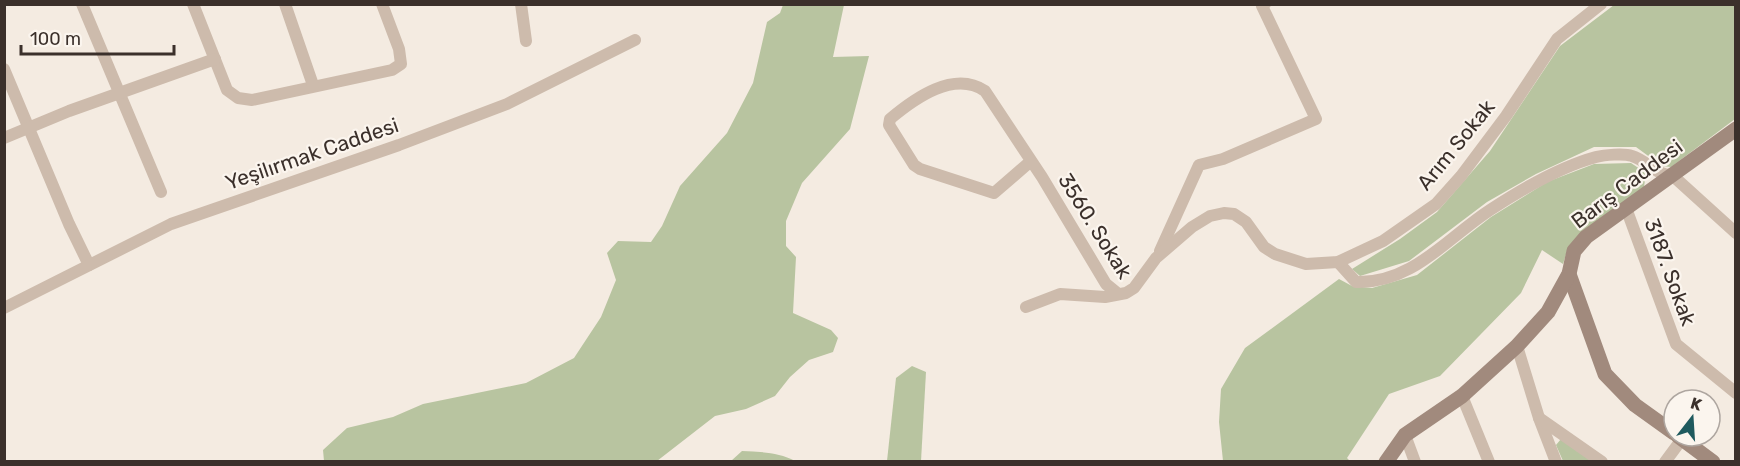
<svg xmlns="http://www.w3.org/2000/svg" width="1740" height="466" viewBox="0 0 1740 466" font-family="Rubik,sans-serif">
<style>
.green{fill:#b8c4a0}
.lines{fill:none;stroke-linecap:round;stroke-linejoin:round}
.street{stroke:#cdbbac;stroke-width:12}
.secondary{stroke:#a18a7d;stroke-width:15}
.labels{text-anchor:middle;stroke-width:4.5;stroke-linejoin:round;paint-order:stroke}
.street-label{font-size:21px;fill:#3b302b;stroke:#fbf5ee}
</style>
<rect width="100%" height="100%" fill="#f4ebe1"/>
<g class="green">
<path d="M783 5H844L833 57 869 56 850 129 802 183 786 221V246L796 257 793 313 831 330 838 338 833 352 809 360 790 377 775 396 746 409 715 416 657 461H324L323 450 347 428 393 417 423 404 526 383 574 358 601 317 616 280 607 253 618 241 651 242 662 226 680 186 727 133 753 83 767 22 780 13Z"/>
<path d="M1614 5H1735V119L1671 167 1662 166 1636 147H1594L1536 174 1487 202 1409 261 1360 276 1352 269 1400 239 1437 212 1490 151 1560 46Z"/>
<path d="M1631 163 1646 173 1644 187 1567 251 1563 264 1542 250 1521 293 1440 376 1389 394 1347 458 1350 461H1223L1219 422 1221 389 1245 348 1339 279 1352 286 1372 288 1417 275 1491 217 1547 182 1594 164Z"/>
<path d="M912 366 926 372 921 461H887L896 378Z"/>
<path d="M1561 439 1593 461H1563L1556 445Z"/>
<path d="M742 451C761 452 779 452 795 461H731Z"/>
</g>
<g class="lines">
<g class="street">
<path d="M82 4 161 192"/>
<path d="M193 4 227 90 238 98 252 100 392 70 401 64 399 49 382 4"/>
<path d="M285 4 313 85"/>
<path d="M521 4 526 41"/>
<path d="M4 69 69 224 89 265"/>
<path d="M4 138 69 111 215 59"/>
<path d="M1031 161 994 193 920 169 914 165 889 125 890 119C915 98 954 70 985 91L1042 177 1106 284 1117 293"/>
<path d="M1626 208 1676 344 1736 393"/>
<path d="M1160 251 1199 165 1223 159 1316 119 1262 6 1265 4"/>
<path d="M1338 262 1356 282C1412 284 1447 238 1490 210 1522 189 1559 167 1596 157 1604 155 1624 153 1632 156 1648 161 1655 175 1672 175L1736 233"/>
<path d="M1026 307 1060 294 1105 297 1126 293 1134 288 1156 258 1192 227 1210 216 1224 213 1234 214 1246 222 1264 247 1275 254 1306 264 1338 262 1383 241 1436 204 1461 176 1506 116 1557 39 1601 4"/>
<path d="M4 308 171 224 399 145 507 104 635 40"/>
<path d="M1517 346 1539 418 1556 462"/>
<path d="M1462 396 1489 462"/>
<path d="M1539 418 1602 462"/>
<path d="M1405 435 1415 462"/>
<path d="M1665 462 1682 439"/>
</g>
<g class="secondary">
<path d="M1569 274 1605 374 1635 405 1674 433"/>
<path d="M1678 436 1713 462"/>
<path d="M1386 462 1405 435 1462 396 1517 346 1548 312 1569 274 1574 251 1586 237 1736 129"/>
</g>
</g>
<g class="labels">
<g class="street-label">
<text transform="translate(1456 145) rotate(-51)" y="7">Arım Sokak</text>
<text transform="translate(312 154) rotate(-19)" y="7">Yeşilırmak Caddesi</text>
<text transform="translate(1627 184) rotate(-37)" y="7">Barış Caddesi</text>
<text transform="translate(1095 226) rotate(58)" y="7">3560. Sokak</text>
<text transform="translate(1670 272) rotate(70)" y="7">3187. Sokak</text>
</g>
</g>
<rect width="1740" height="466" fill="none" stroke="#3b302b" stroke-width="12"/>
<g transform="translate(1692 418) rotate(17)"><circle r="28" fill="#fbf5ee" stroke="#aea6a0" stroke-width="1.5"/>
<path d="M0-4.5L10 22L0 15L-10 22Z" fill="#1f5a5e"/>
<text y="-9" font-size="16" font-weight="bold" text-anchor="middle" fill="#3b302b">K</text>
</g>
<path d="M21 45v9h153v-9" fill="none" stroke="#3b302b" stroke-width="3"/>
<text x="30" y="45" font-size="18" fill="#3b302b" stroke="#fbf5ee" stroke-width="4.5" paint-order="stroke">100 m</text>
</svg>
